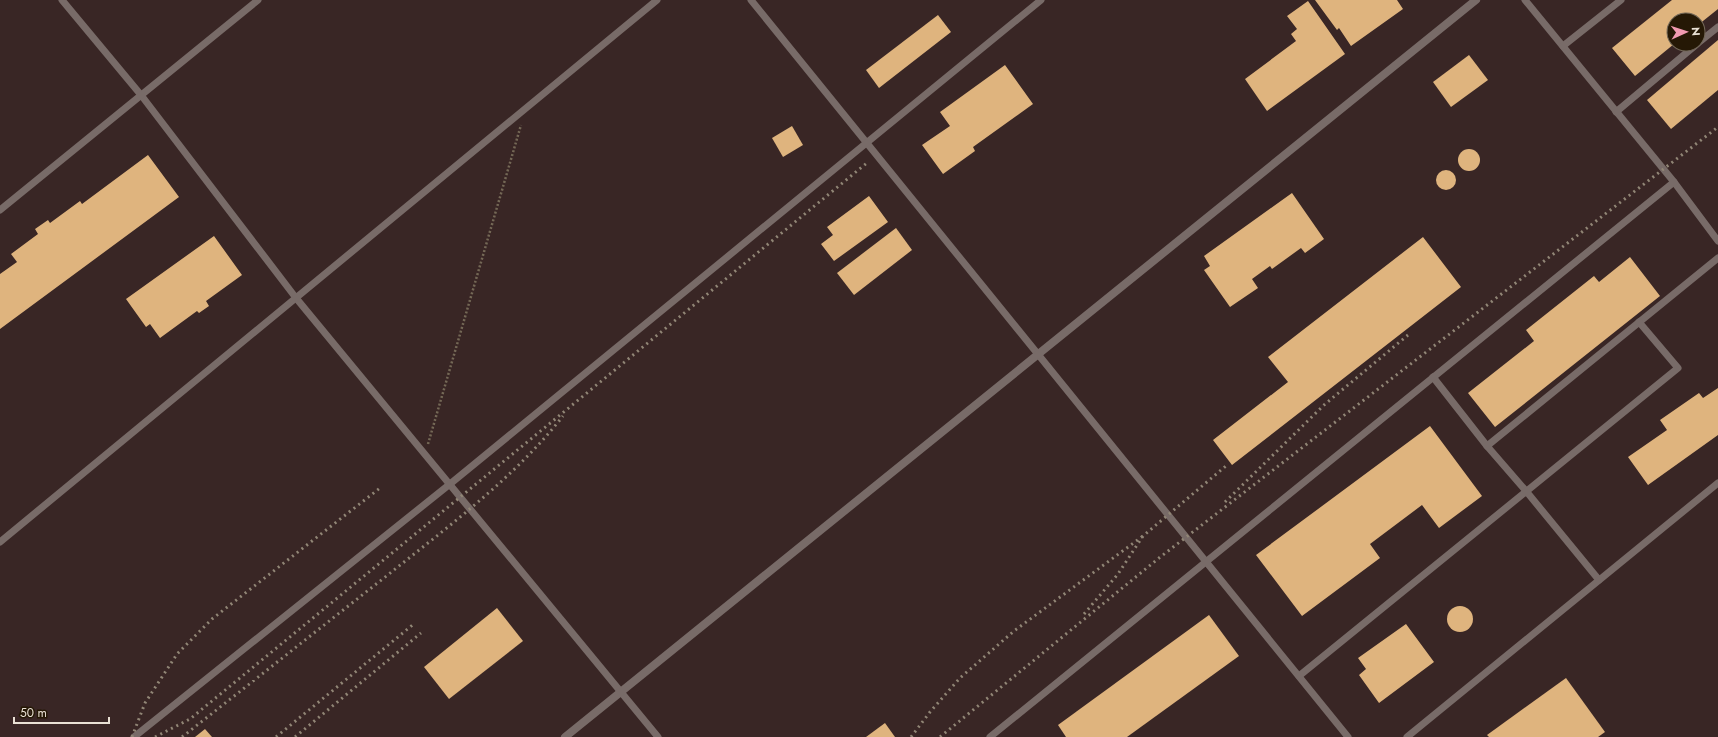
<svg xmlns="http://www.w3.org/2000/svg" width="1718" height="737" viewBox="0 0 1718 737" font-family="Jost,sans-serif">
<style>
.industrial{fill:#392625;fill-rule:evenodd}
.building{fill:#dfb47e}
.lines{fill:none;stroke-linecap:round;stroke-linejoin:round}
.path{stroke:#746856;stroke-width:2.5;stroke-dasharray:2 2;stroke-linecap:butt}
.service{stroke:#786b68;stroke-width:7}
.minor{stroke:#786b68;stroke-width:8}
.rail{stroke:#918676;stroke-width:3;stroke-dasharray:2 4;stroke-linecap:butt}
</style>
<rect width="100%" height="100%" fill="#2f220d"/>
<path class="industrial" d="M0 0H1718V737H0ZM1674 20H1698V44H1674Z"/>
<g class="building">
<path d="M1315 0H1397L1403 9 1351 46 1339 28 1337 30Z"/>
<path d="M1672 0H1718V9L1698 25V20H1674V44L1635 76 1612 48Z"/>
<path d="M1308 1 1345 54 1267 111 1245 79 1296 41 1291 34 1297 29 1287 16Z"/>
<path d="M938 15 951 32 879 88 866 70Z"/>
<path d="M1718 40V90L1671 129 1647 100Z"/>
<path d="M1469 55 1488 80 1451 107 1433 82Z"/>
<path d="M1005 65 1033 104 973 147 975 151 943 174 922 145 950 126 940 112Z"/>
<path d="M792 126 803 145 783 157 772 138Z"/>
<circle cx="1469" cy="160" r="11"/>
<path d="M148 155 179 197 0 329V274L17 262 11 254 38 234 35 229 48 220 50 223 80 201 82 204Z"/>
<circle cx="1446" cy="180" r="10"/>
<path d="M1292 193 1324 239 1305 253 1301 248 1272 269 1270 266 1252 279 1258 288 1230 307 1204 270 1210 266 1204 256Z"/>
<path d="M869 196 888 222 834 261 821 244 833 235 827 227Z"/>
<path d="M896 228 912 250 854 295 837 273Z"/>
<path d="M214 236 242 275 206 301 209 306 199 313 197 311 160 338 150 324 146 327 126 299Z"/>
<path d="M1423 237 1461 287 1232 465 1213 440 1288 382 1268 357Z"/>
<path d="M1630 257 1660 296 1495 427 1468 393 1534 341 1526 330 1594 276 1599 282Z"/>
<path d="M1718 388V435L1648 485 1628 457 1667 430 1660 420 1699 393 1703 398Z"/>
<path d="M1430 426 1482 496 1439 528 1422 505 1370 544 1380 558 1302 616 1256 555Z"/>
<circle cx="1460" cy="619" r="13"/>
<path d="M497 608 523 641 449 699 424 667Z"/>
<path d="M1209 615 1239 656 1127 737H1066L1058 725Z"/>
<path d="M1406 624 1434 662 1379 703 1359 675 1366 669 1358 658Z"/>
<path d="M1566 678 1605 732 1598 737H1489L1487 735Z"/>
<path d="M885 723 895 737H866Z"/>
<path d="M205 729 212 737H195Z"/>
</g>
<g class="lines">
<path class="path" d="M428 444 521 125"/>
<g class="service">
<path d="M62 0 141 95 296 298 658 737"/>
<path d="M751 0 1348 737"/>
<path d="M1525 0 1674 182 1718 241"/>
<path d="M1698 43 1718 27"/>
<path d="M1563 46 1621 0"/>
<path d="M1616 112 1697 44"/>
<path d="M0 210 258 0"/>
<path d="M1433 377 1487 446"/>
<path d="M0 542 657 0"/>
<path d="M1599 580 1526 491 1487 446 1718 258"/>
<path d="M1299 676 1678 368 1639 322"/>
<path d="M134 737 450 484 1041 0"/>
<path d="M990 737 1674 182"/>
<path d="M1407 737 1718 483"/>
</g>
<path class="minor" d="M565 737 1476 0"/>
<g class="rail">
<path d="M1225 502 1324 405 1408 335"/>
<path d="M1084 614 1118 574 1143 536 1227 465"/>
<path d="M132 737 145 703 177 654 212 619 380 488"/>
<path d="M155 737 190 719 868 162"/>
<path d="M182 737C251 683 320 628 389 574 450 525 514 478 563 416"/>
<path d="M276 737 415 623"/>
<path d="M295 737 421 633"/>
<path d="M911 737 930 712 960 678 1014 631 1143 536"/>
<path d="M940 737 1159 558 1718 127"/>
</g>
</g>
<g transform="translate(1686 32) rotate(87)"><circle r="19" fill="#251805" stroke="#736858"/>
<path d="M0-3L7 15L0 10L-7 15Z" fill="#f19ab1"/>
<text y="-6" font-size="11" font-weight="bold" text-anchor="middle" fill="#e9e0d4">N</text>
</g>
<path d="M14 717v6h95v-6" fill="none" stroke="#e9e0d4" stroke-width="2"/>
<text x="20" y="717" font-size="12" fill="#e9e0d4" stroke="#251805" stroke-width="3" paint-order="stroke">50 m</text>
</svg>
